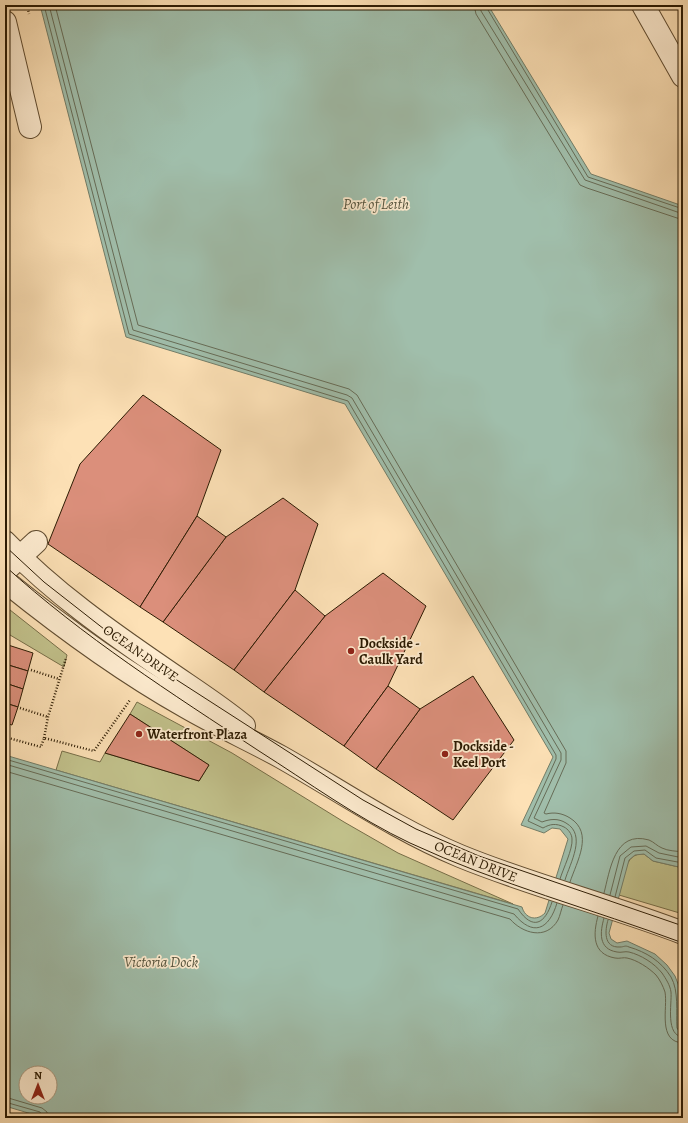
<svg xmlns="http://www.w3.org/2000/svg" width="688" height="1123" viewBox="0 0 688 1123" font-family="Alegreya,serif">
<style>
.green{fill:#c2c28c;stroke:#776e48}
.water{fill:#a0beab;stroke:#727d68;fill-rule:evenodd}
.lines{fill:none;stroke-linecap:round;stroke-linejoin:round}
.shore{stroke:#666c57;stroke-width:1}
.building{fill:#db8f7b;stroke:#2c1b03}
.minor-casing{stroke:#604c30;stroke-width:24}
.path{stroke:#2c1b03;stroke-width:2.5;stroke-dasharray:1 2;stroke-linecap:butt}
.minor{stroke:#feecd0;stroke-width:22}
.tram{stroke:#2c1b03;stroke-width:1}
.poi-dot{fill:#8f2418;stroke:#feecd0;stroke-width:1.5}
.labels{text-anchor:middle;stroke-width:3.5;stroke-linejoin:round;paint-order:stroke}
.poi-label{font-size:14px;font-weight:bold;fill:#2c1b03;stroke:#feecd0;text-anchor:start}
.street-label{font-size:14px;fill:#2c1b03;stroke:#feecd0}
.water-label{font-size:15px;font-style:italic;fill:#55543e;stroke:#feecd0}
</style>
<rect width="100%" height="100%" fill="#fde1b6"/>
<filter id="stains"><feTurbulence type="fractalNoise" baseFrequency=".005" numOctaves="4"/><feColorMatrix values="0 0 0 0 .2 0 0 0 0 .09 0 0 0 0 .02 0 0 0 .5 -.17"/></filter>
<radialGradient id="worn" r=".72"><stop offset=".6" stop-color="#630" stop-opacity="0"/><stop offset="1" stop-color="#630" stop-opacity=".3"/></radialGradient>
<g class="green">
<path d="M5 606 67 655 64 667 5 632Z"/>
<path d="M137 702 232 753 344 822 398 853 513 904 56 770 62 751 100 762 105 753 199 781 209 765 130 714Z"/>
<path d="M644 854 653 861 683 868V914L619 895C623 880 624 852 644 854Z"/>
</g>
<path class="water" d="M40 5H488L591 174 683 206V868L653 861 644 854 635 855 629 860 609 933 611 939 617 943 627 941 655 954 667 965 675 976 680 989 683 1118H45L5 1106V755L522 907C525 918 536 922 545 913L568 839 560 829 552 828 544 833 521 825 553 757 345 404 126 337ZM26 1073H50V1097H26Z"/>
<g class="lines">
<g class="shore">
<path d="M44 5 129 334 348 401 556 755V759L528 821 543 828C550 824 556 823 564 827 568 829 572 834 572 839 573 849 563 869 560 879"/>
<path d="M49 5 133 330 347 395 352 398 561 753V760L534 818 542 822C550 819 558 818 566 823 587 835 570 863 565 880"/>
<path d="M55 5 138 325 349 389 357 395 566 751V763L544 813 546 814C554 812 562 813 570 818 594 833 577 861 570 882"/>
<path d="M474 5 476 14 580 185 587 188 683 220"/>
<path d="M480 5 481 11 585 180 683 214"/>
<path d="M485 5 588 177 683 209"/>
<path d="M5 759 518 909C533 931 545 924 552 902"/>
<path d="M5 764 514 914C533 937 549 930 557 903"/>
<path d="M5 771 510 919C522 933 546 941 558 920 560 916 561 910 563 905"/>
<path d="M604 893C610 871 614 830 649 840 654 842 657 846 662 848 668 851 676 851 683 852"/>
<path d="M610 895 620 856 631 847 646 846 659 853 683 858"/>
<path d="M615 897 625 858 634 851 645 850 656 858 683 863"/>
<path d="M598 916C593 934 592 954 615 958 619 959 624 957 627 958 637 960 649 968 656 975 660 980 663 986 665 992 668 1008 657 1042 683 1043"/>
<path d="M604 918C600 932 598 949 617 952 621 953 625 951 629 952 641 955 654 963 662 973 666 979 670 985 671 992 672 1004 665 1036 683 1037"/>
<path d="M608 920C605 930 603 948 620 947 624 947 625 945 629 947 646 952 661 961 671 977 679 991 676 1012 677 1028L679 1031 683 1032"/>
<path d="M5 1097 42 1108 47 1112 48 1118"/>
<path d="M5 1102 40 1112 43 1118"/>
</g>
</g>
<g class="building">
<path d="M143 395 221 450 197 516 140 607 48 544 80 464Z"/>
<path d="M283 498 318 524 295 590 234 670 163 622 226 537Z"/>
<path d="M197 516 226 537 163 622 140 607Z"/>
<path d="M383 573 426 606 388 686 344 746 264 692 325 616Z"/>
<path d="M295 590 325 616 264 692 234 670Z"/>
<path d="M5 644 33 653 28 671 5 664Z"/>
<path d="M5 664 28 671 23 689 5 683Z"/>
<path d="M473 676 514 740 453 820 376 769 420 709Z"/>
<path d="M5 683 23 689 18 707 5 703Z"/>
<path d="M388 686 420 709 376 769 344 746Z"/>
<path d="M5 703 18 707 12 725 5 723Z"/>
<path d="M130 714 209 765 199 781 105 753Z"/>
</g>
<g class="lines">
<defs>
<g id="minor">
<path d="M643 5 683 76"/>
<path d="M5 22 30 127"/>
<path d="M5 542C53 592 110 632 167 671 193 689 220 706 244 726"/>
<path d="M9 567 36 542"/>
<path d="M5 581C62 627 122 671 186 707 217 725 250 740 281 757 341 791 397 830 460 856 533 886 610 905 683 933"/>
</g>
</defs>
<use href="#minor" class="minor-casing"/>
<g class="path">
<path d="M27 5 29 14"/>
<path d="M31 670 59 679"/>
<path d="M20 708 48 717"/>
<path d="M5 737 41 747 44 738 94 751 130 700"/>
<path d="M44 738 48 717 66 658"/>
<path d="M5 1117 8 1118"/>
</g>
<use href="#minor" class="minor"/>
<g class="tram">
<path d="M5 546 44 582 104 629 166 673 363 800 416 829 479 856 683 926"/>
<path d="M5 566C83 637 171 693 259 751 308 782 357 818 410 843 498 884 592 909 683 943"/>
</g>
</g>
<g class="poi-dot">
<circle cx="351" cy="651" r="4"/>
<circle cx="139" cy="734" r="4"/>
<circle cx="445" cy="754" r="4"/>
</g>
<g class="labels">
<g class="poi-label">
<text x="359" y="648">Dockside -<tspan x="359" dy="16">Caulk Yard</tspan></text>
<text x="147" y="739">Waterfront Plaza</text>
<text x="453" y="751">Dockside -<tspan x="453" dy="16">Keel Port</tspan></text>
</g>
<g class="street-label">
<text transform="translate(141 653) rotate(35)" y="5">OCEAN DRIVE</text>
<text transform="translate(476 861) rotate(22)" y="5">OCEAN DRIVE</text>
</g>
<g class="water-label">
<text x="376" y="209">Port of Leith</text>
<text x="161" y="967">Victoria Dock</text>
</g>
</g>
<rect width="688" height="1123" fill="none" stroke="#fde1b6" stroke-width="20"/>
<rect x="6" y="6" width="676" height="1111" fill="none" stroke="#2c1b03" stroke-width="2"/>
<rect x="10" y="10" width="668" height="1103" fill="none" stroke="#2c1b03"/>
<g transform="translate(38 1085)"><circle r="19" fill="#feecd0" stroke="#aa987e"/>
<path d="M0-3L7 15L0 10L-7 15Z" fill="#8f2418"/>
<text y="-6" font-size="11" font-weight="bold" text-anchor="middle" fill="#2c1b03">N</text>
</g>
<rect width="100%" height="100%" filter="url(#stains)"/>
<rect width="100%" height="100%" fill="url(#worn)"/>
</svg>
